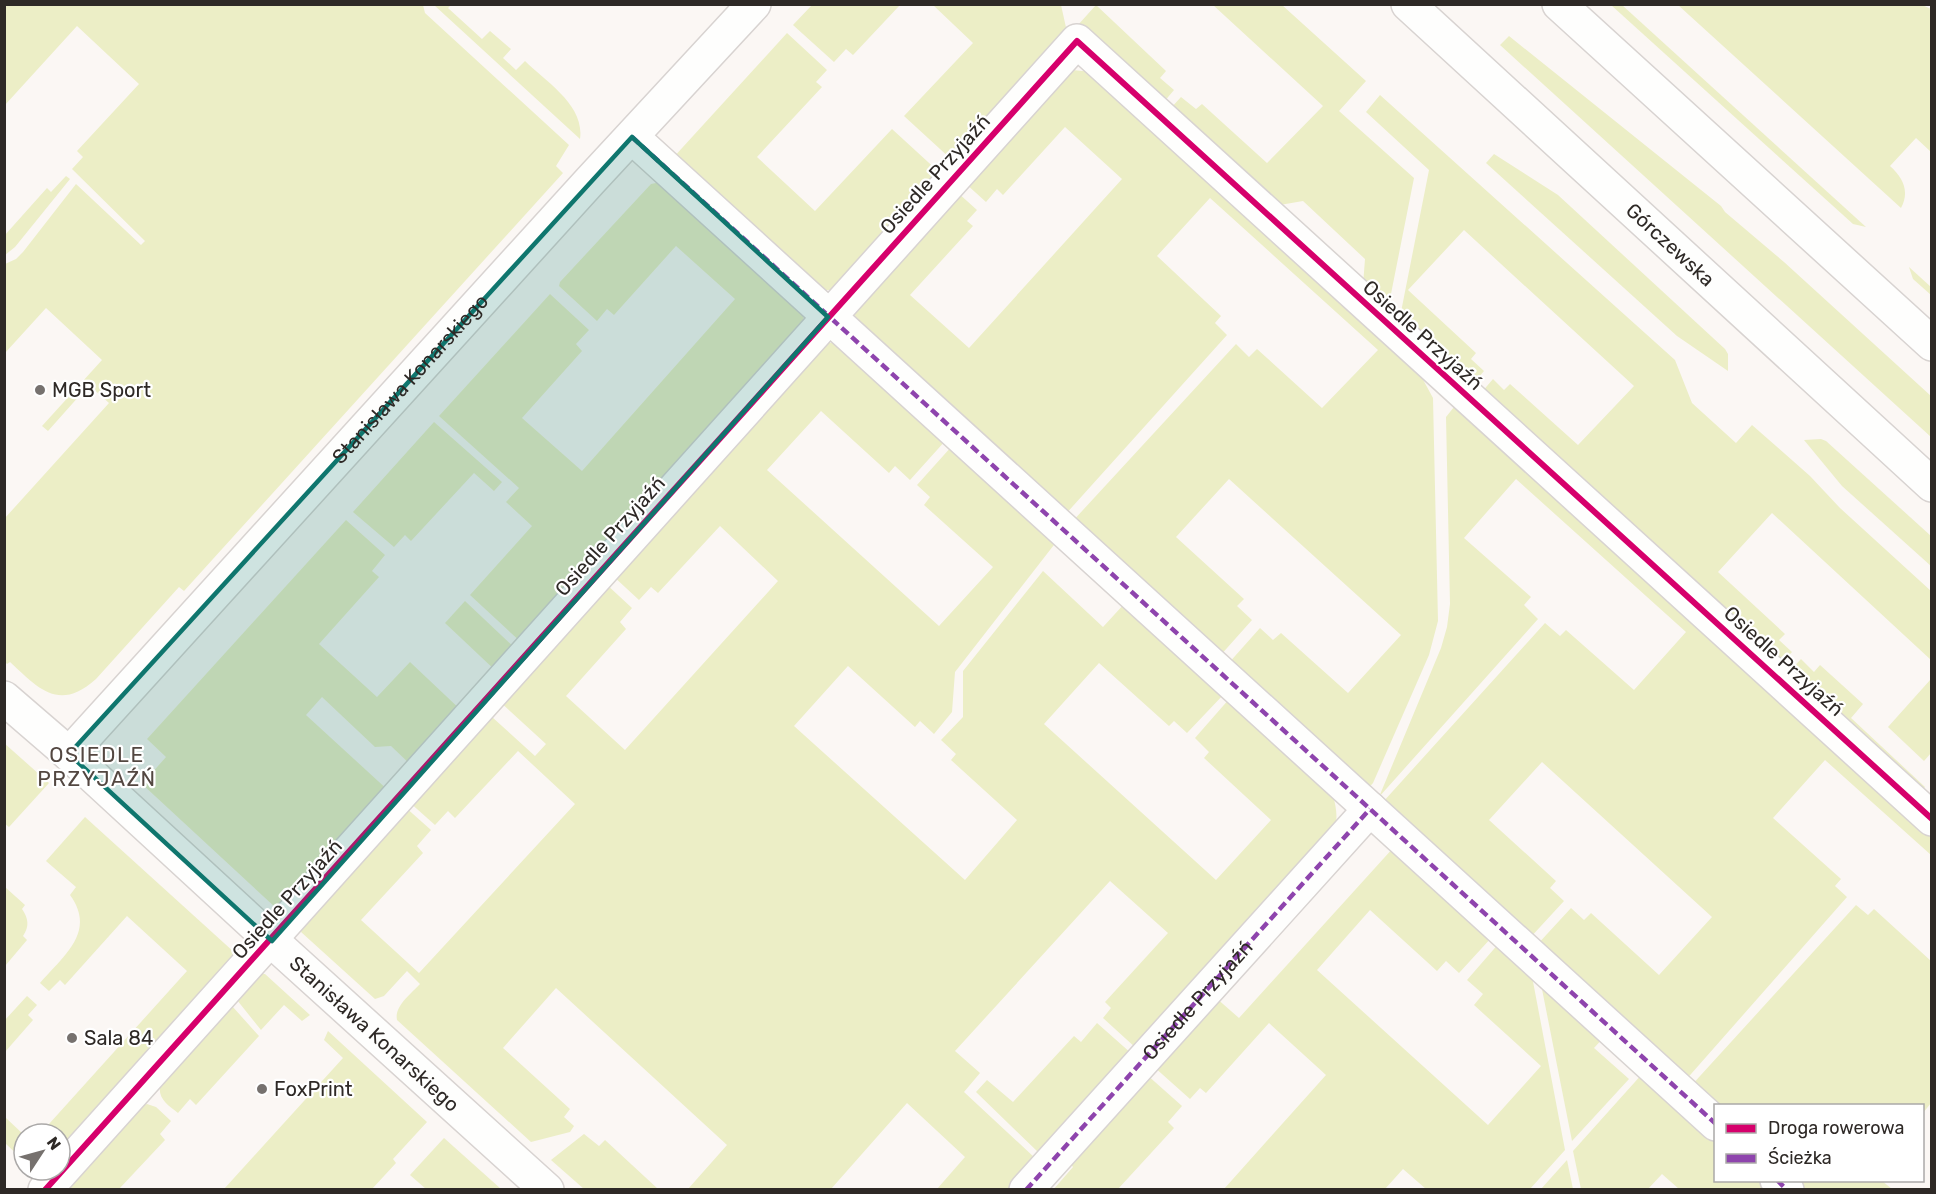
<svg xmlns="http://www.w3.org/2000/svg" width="1936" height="1194" viewBox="0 0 1936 1194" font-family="Rubik,sans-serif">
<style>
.green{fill:#eceec6}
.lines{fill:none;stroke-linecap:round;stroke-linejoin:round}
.minor-casing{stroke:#d8d3d1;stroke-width:36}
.major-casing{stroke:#d8d3d1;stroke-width:36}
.minor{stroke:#fefefd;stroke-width:33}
.major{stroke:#fefefd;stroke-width:33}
.quiet{stroke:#8e44ad;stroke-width:4.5;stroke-dasharray:9 4.5;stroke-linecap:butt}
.cycleway-casing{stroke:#fff;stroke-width:10}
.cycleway{stroke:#d6006c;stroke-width:6}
.marked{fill:#0f766e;fill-opacity:0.2;stroke:#0f766e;stroke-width:4.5;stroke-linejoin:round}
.poi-dot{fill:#76716e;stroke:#fff;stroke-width:2}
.labels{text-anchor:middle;stroke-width:4.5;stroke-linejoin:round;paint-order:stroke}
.street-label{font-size:20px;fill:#2e2926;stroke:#fff}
.poi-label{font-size:20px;fill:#2e2926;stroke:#fff;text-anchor:start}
.neighbourhood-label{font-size:21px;letter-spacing:1.5px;fill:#534741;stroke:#fff}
</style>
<rect width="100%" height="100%" fill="#fbf7f4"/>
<g class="green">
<path d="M5 4 423 5 425 13 569 145 556 166 563 173 184 591 179 587 96 679C59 712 39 689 10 662L7 664 5 662V518L109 403 89 385 48 431 42 426 102 360 46 308 5 353V264L16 259 23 252 76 184 141 245 145 241 72 169 83 157 77 151 139 84 77 26 5 105Z"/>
<path d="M1920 4 1931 9V152L1916 138 1890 166C1903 178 1910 191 1901 208L1678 5Z"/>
<path d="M434 5H451L448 8 482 39 490 31 511 49 503 58 516 70 525 61C546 82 585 105 580 139Z"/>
<path d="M812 5V4L900 5 853 55 846 49 834 62 793 25Z"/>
<path d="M933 5H1061L1067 32 952 160 904 116 973 43Z"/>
<path d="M1096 5 1166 71 1160 78 1174 90 1163 103 1078 25Z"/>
<path d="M1213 5H1282L1366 81 1339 111 1414 178 1388 309 1363 285 1365 259 1303 201 1274 206 1170 109 1181 97 1196 109 1202 104 1267 163 1323 106Z"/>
<path d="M1611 5H1622L1866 227 1853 224Z"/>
<path d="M787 33 827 70 816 82 822 87 757 157 815 211 892 129 940 173 831 290H821L672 159Z"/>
<path d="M1509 36 1721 206 1725 212 1784 262 1931 396V437L1500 45Z"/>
<path d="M1072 70 1093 72 1414 363 1433 398 1438 621 1429 655 1373 783 1365 792 1227 665 1260 628 1273 640 1281 633 1348 693 1401 635 1229 479 1176 537 1244 599 1237 606 1252 620 1219 657 1071 523 1236 344 1249 357 1257 349 1322 408 1378 350 1210 198 1157 256 1221 316 1215 323 1227 335 1064 516 856 324 855 315 856 307 957 192 977 210 967 221 973 226 910 295 969 348 1122 179 1065 127 1003 195 997 189 986 202 965 183Z"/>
<path d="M1380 95 1675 360 1692 403 1736 443 1752 425 1810 476 1840 508 1931 591V660L1772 513 1718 572 1785 634 1779 640 1792 652 1779 666 1481 393 1493 379 1504 390 1510 384 1578 445 1634 386 1464 230 1408 290 1476 353 1471 359 1484 371 1472 385 1403 323 1401 312 1429 170 1366 112Z"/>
<path d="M1494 154 1558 195 1725 349 1728 354V371L1677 336 1486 163Z"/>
<path d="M66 176 70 179 15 247 5 255V235L47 188 51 192Z"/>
<path d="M661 182 803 313 804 324 523 644 470 595 532 526 506 502 519 488 439 416 550 294 589 330 576 344 582 351 522 418 582 471 735 299 676 246 614 315 607 309 597 321 559 286 560 282 651 184Z"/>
<path d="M1909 267 1931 287V295L1913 279Z"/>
<path d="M826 343H834L946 440 910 480 895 466 889 473 821 411 767 470 939 626 993 567 924 505 930 497 917 485 952 446 1057 541 955 672 952 712 934 734 920 721 915 727 848 666 794 726 965 880 1017 820 951 760 956 754 941 740 963 717V671L1043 571 1103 627 1125 603 1225 693 1187 733 1174 721 1169 726 1099 663 1044 724 1216 880 1271 820 1204 758 1209 752 1195 738 1230 698 1333 795C1336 807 1338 816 1335 828L1137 1049 1103 1018 1111 1008 1105 1002 1168 933 1110 881 955 1051 980 1073 964 1092 1035 1158 1010 1189H937L965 1157 907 1103 831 1189H688L727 1145 556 988 503 1048 570 1109 564 1117 574 1126 570 1132 531 1142 397 1020C394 1006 412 993 420 984L407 971 384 996 375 999 301 932 304 920 404 806 431 830 417 846 423 853 361 920 419 973 575 804 518 751 455 818 448 811 435 825 408 801 492 717 535 756 546 744 499 701 605 583 632 608 620 622 626 629 566 696 625 750 778 581 720 526 658 593 651 587 639 600 612 575Z"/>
<path d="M1458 402 1931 833V855L1825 760 1773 818 1841 879 1835 886 1847 897 1684 1082 1536 946 1571 908 1584 920 1591 913 1659 975 1712 917 1542 762 1489 820 1556 881 1550 888 1564 901 1529 939 1383 802 1545 623 1560 636 1566 630 1634 690 1686 632 1516 479 1464 538 1531 597 1524 605 1538 619 1379 797 1441 648 1447 627 1450 604 1446 417Z"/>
<path d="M434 422 502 482 494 491 474 473 411 541 405 535 394 547 353 512Z"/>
<path d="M1821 439 1826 441 1931 536V566L1842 486 1804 440Z"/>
<path d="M346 520 385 555 372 571 379 577 319 644 377 697 410 662 463 712 413 767 391 746 375 747 322 697 306 715 390 792 283 908H276L142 784 166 757 147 739Z"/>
<path d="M465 601 517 650 497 672 445 623Z"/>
<path d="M1801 659 1814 672 1820 665 1863 704 1851 718 1925 787 1919 794 1787 674Z"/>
<path d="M1931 679V753L1924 761 1888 727Z"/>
<path d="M4 743 49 783 9 827 4 823Z"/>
<path d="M85 817 235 953 233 961 60 1159V1134H40L187 971 127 916 65 985 60 980 49 991 40 983C63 956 97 932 70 895L76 887 46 861Z"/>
<path d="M1394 847 1492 937 1459 973 1446 961 1437 971 1370 910 1317 970 1488 1125 1541 1066 1474 1005 1483 994 1467 980 1500 942 1531 971 1565 1150 1530 1189H1426L1403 1169 1385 1189H1224L1326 1075 1269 1023 1206 1093 1200 1088 1190 1099 1153 1066 1215 997 1239 1018Z"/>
<path d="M5 887 25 905 22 909C28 918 30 926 23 936L27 940 5 966Z"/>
<path d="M1856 905 1868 915 1874 909 1931 961V1103L1923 1113 1922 1106H1716L1690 1087Z"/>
<path d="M262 974H265L310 1015 302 1021 284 1005 261 1030 237 1000Z"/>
<path d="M1540 979 1604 1037 1594 1048 1629 1079 1572 1141Z"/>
<path d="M27 996 37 1005 28 1015 33 1020 5 1052V1020Z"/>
<path d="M232 1006 259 1036 196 1105 190 1099 178 1113C168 1105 158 1099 160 1086Z"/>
<path d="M1097 1023 1132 1054 1039 1153 976 1092 987 1080 1013 1102 1074 1036 1081 1042Z"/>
<path d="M328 1031 427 1122 393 1159 396 1163 372 1189H224L343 1058 324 1040Z"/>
<path d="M1643 1073 1715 1139 1716 1180 1761 1181 1771 1189H1679L1662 1174 1648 1189H1581L1573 1151Z"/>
<path d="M1146 1074 1182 1106 1168 1122 1174 1128 1118 1189 1053 1190 1073 1167 1067 1160Z"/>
<path d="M147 1104 156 1107 171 1121 160 1134 165 1140 119 1189 66 1190 142 1106Z"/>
<path d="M5 1117 24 1135V1161L5 1143Z"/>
<path d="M584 1134 599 1146 605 1140 658 1189H584L551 1160Z"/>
<path d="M444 1138 501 1189H426L410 1175Z"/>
<path d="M1567 1160 1573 1189H1541Z"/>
<path d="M1793 1181H1882L1892 1189H1803Z"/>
</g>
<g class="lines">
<defs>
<g id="minor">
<path d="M632 137 1716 1124"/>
<path id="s1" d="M4 698 69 754 272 941 547 1190"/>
<path id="s2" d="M69 754 590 181 754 4"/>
<path d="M1777 1180 1787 1190"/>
<path d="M45 1190C392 809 732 423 1077 41L1932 819"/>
<path id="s3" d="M1026 1190 1370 809"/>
</g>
<g id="major">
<path id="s4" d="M1408 4 1932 485"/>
<path d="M1559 4 1932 344"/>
</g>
</defs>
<use href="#minor" class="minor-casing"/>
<use href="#major" class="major-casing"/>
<use href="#minor" class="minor"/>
<use href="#major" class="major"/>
<g class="quiet">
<path d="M632 137 1716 1124"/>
<path d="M1777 1180 1787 1190"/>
<path d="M1026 1190 1370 809"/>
</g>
<defs>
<path id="cycleway" d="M45 1190C392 809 732 423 1077 41L1932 819"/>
</defs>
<use href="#cycleway" class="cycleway-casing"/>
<use href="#cycleway" class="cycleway"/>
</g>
<path class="marked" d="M632 137 828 317 272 941 69 754Z"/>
<g class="poi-dot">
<circle cx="40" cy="390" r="6"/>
<circle cx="72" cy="1038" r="6"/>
<circle cx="262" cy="1089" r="6"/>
</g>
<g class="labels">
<g class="street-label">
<text transform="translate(935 174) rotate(-48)" y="7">Osiedle Przyjaźń</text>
<text dy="7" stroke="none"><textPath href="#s4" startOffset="356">Górczewska</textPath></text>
<text transform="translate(1423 335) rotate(42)" y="7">Osiedle Przyjaźń</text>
<text dy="7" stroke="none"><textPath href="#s2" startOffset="507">Stanisława Konarskiego</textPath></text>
<text transform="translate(610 536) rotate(-48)" y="7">Osiedle Przyjaźń</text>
<text transform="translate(1784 661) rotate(42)" y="7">Osiedle Przyjaźń</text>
<text transform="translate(287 899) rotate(-48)" y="7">Osiedle Przyjaźń</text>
<text dy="7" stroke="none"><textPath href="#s3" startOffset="256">Osiedle Przyjaźń</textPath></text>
<text dy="7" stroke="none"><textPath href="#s1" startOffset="500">Stanisława Konarskiego</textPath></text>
</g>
<g class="poi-label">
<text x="52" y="397">MGB Sport</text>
<text x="84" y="1045">Sala 84</text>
<text x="274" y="1096">FoxPrint</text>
</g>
<g class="neighbourhood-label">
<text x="97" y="762">OSIEDLE<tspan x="97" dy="24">PRZYJAŹŃ</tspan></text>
</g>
</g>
<rect width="1936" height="1194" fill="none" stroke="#2e2926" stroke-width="12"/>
<rect x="1714" y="1104" width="210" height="78" fill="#ffffff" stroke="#aba9a8" stroke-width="1.5"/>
<rect x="1726" y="1124" width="30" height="9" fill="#d6006c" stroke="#aba9a8" stroke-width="1.5"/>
<text x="1768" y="1134" font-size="18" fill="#2e2926">Droga rowerowa</text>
<rect x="1726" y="1154" width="30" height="9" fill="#8e44ad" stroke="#aba9a8" stroke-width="1.5"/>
<text x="1768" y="1164" font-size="18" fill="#2e2926">Ścieżka</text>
<g transform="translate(42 1152) rotate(54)"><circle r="28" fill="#ffffff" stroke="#aba9a8" stroke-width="1.5"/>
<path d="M0-4.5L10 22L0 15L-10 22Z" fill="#76716e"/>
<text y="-9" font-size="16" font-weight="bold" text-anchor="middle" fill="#2e2926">N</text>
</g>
</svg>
